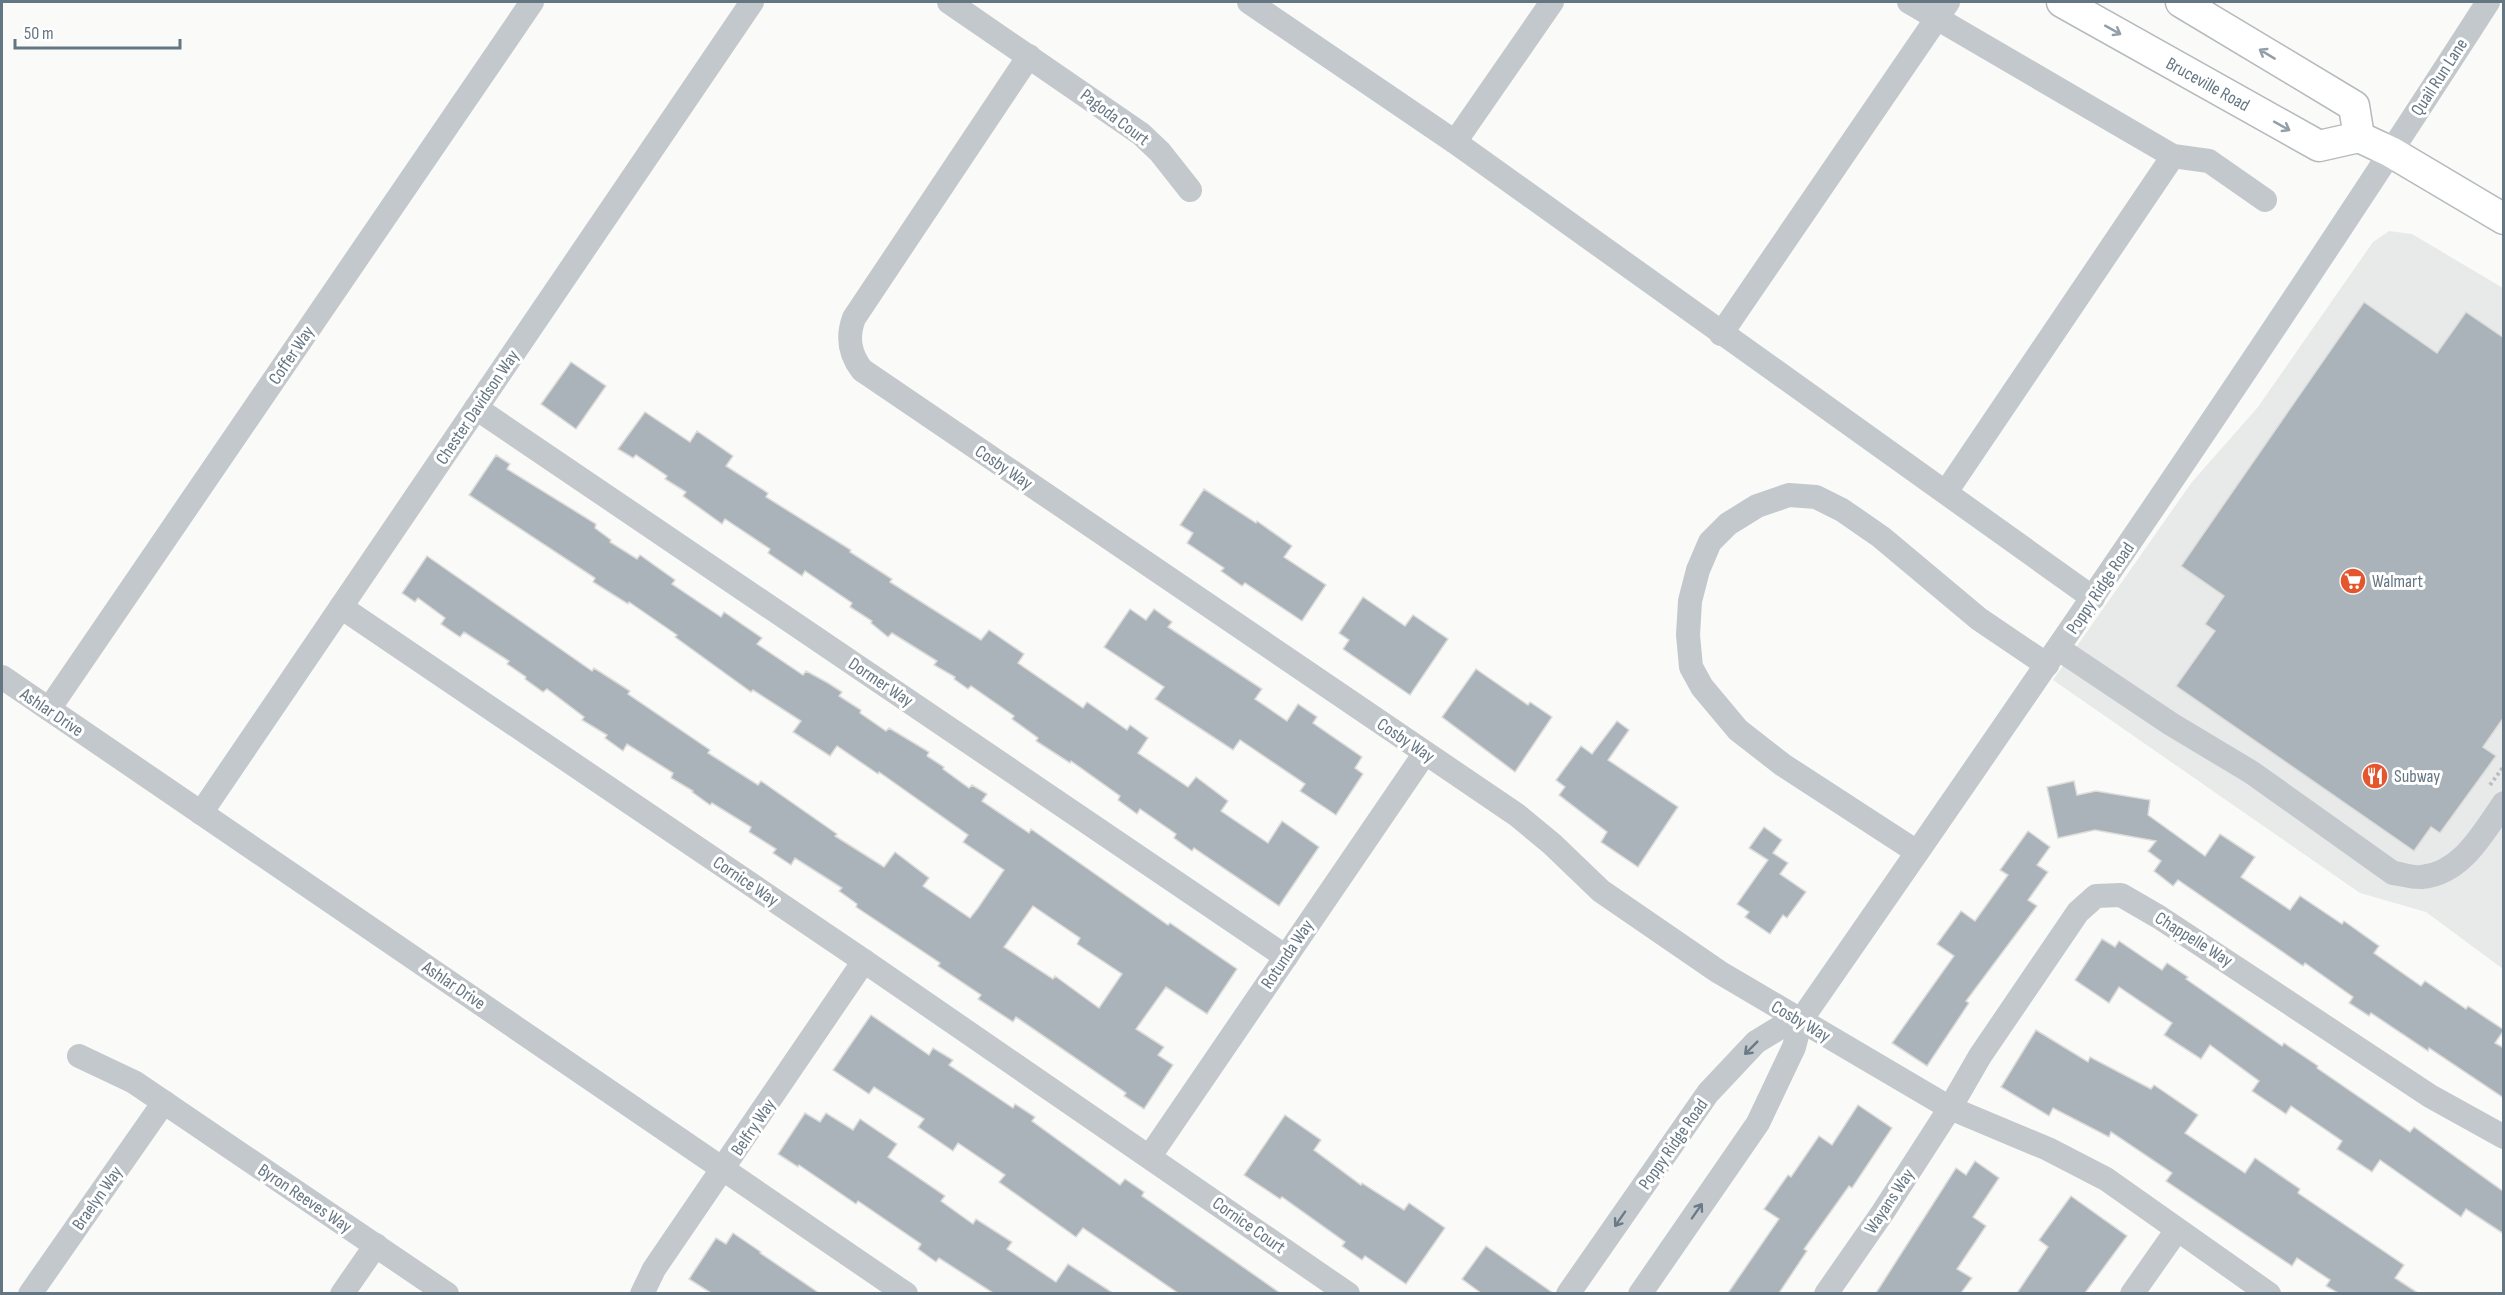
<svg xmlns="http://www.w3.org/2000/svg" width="2505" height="1295" viewBox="0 0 2505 1295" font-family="'Sofia Sans Condensed',sans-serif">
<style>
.built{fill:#e8e9e9}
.building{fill:#aab3b9;stroke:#dcdcda;stroke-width:1.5;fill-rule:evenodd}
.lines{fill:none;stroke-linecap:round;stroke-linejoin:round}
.major-casing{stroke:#b5babe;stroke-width:33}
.path{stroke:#bbbfc2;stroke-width:4;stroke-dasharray:3 3;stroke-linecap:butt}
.minor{stroke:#c3c8cc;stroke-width:24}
.major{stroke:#fff;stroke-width:30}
.oneway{stroke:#939fa8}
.oneway2{stroke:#6a7a87}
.labels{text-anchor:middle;stroke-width:6;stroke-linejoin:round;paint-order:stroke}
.street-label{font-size:18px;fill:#657683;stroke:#fff}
.poi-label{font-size:18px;fill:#657683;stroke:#fff;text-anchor:start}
</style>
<rect width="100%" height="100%" fill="#fafaf8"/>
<path class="built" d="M2389 231 2412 234 2503 288V969L2426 912 2360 893 2053 680 2192 482 2258 407 2373 242Z"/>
<g class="building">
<path d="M2364 302 2437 353 2466 312 2504 338V717L2483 747 2496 756 2440 833 2431 827 2414 851 2176 686 2215 631 2205 624 2224 596 2181 566Z"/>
<path d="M571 362 606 386 576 429 541 404Z"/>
<path d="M645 412 690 442 697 431 733 456 726 466 768 493 766 497 851 550 850 552 892 579 890 582 981 640 989 630 1024 654 1018 663 1083 708 1087 702 1127 730 1130 725 1148 738 1138 753 1188 787 1196 777 1228 801 1221 811 1268 843 1282 821 1319 847 1279 906 1194 848 1192 851 1174 838 1176 834 1140 809 1137 814 1118 800 1120 796 1071 761 1070 763 1036 741 1038 738 1012 719 1014 716 971 686 968 689 954 679 955 677 934 665 937 661 892 633 888 637 871 623 872 621 850 607 852 603 805 571 802 576 787 566 768 553 770 549 725 519 722 524 683 496 686 492 665 479 667 476 636 455 633 458 618 449Z"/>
<path d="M496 455 510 464 507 469 596 524 595 528 611 540 610 542 637 559 640 555 675 580 672 584 721 617 724 612 762 638 757 644 803 675 806 671 828 683 842 692 839 696 861 710 860 713 886 731 889 728 929 752 927 756 944 767 943 769 969 788 972 785 987 794 982 801 1029 833 1031 829 1168 925 1170 923 1237 969 1207 1014 1166 987 1136 1029 1164 1047 1158 1055 1173 1065 1144 1109 1124 1096 1126 1093 1016 1017 1013 1022 978 999 981 995 938 966 940 963 856 907 857 904 839 891 842 888 795 858 791 865 773 853 776 849 749 832 751 827 712 803 710 805 692 792 693 791 671 778 673 773 627 744 623 751 605 738 607 735 582 720 584 717 547 689 543 692 525 679 526 677 507 664 509 661 464 632 460 637 441 624 445 618 418 598 415 602 402 593 427 556 592 671 594 668 630 691 628 694 710 750 708 753 758 785 761 781 837 834 835 836 884 867 895 852 929 878 923 886 970 918 978 908 1004 870 963 842 968 835 879 772 878 774 837 746 830 756 793 732 801 721 753 690 751 692 675 637 677 635 629 602 628 604 593 582 595 578 469 495ZM1033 906 1080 938 1077 944 1122 974 1099 1008 1055 976 1053 979 1004 947Z"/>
<path d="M1204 489 1256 523 1257 521 1292 546 1284 557 1326 585 1302 621 1245 583 1242 586 1221 571 1224 568 1187 543 1193 533 1180 525Z"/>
<path d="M1363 597 1405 626 1413 615 1448 639 1410 695 1343 649 1349 640 1339 633Z"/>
<path d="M1130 609 1146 620 1154 609 1172 622 1168 627 1262 689 1255 699 1287 721 1298 704 1317 717 1313 723 1362 757 1355 768 1363 774 1336 815 1300 791 1305 784 1240 740 1233 750 1155 699 1164 687 1104 647Z"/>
<path d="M1476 669 1528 705 1530 702 1552 717 1515 772 1442 717Z"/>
<path d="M1617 721 1629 730 1608 760 1678 807 1638 867 1601 842 1607 832 1559 795 1565 787 1556 780 1581 746 1592 754Z"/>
<path d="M2074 781 2077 795 2096 791 2150 800 2148 815 2205 856 2220 834 2255 857 2241 877 2290 910 2300 896 2342 924 2344 921 2379 946 2374 953 2421 986 2425 981 2466 1009 2468 1006 2504 1030 2495 1043 2504 1048V1098L2429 1048 2428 1051 2371 1013 2369 1016 2349 1003 2353 997 2305 963 2303 966 2178 880 2173 886 2154 871 2161 861 2148 851 2156 841 2095 830 2058 838 2047 787Z"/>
<path d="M1764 827 1782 840 1773 853 1788 863 1780 874 1806 892 1787 918 1783 915 1770 934 1745 917 1749 912 1737 904 1768 860 1749 848Z"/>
<path d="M2028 831 2050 847 2037 865 2048 872 2028 900 2037 906 1966 1001 1969 1003 1927 1066 1892 1043 1954 956 1937 944 1961 911 1975 921 2008 875 2000 870Z"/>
<path d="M2102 939 2115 947 2119 941 2162 970 2167 963 2188 977 2186 979 2282 1046 2284 1043 2318 1066 2317 1068 2410 1132 2414 1127 2504 1192V1234L2466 1209 2461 1217 2380 1160 2372 1172 2337 1149 2342 1141 2291 1106 2286 1114 2252 1091 2259 1081 2210 1045 2201 1059 2164 1035 2172 1023 2119 987 2109 1003 2075 980Z"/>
<path d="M871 1015 929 1055 933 1048 953 1060 949 1065 1013 1108 1015 1104 1035 1117 1032 1121 1120 1185 1125 1179 1144 1192 1142 1196 1280 1293H1178L1083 1228 1076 1237 999 1182 1005 1175 958 1143 953 1151 918 1127 924 1119 874 1087 869 1094 833 1070Z"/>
<path d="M2036 1030 2088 1062 2090 1057 2151 1089 2154 1085 2198 1115 2185 1133 2245 1173 2255 1158 2300 1189 2298 1193 2404 1265 2395 1278 2418 1293H2338L2326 1286 2330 1280 2297 1258 2292 1266 2166 1181 2172 1173 2111 1132 2109 1137 2053 1108 2049 1116 2001 1087Z"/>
<path d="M1858 1105 1892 1128 1852 1188 1849 1186 1804 1249 1807 1251 1779 1293H1728L1779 1219 1764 1209 1788 1175 1791 1177 1819 1136 1832 1145Z"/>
<path d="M805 1113 820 1122 826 1113 853 1130 860 1119 897 1144 888 1157 945 1196 941 1201 973 1224 976 1219 1012 1242 1007 1249 1056 1282 1068 1264 1113 1293H993L939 1258 936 1262 918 1249 921 1244 858 1201 856 1204 799 1165 798 1167 778 1154Z"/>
<path d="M1285 1115 1321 1140 1314 1150 1361 1185 1362 1183 1404 1210 1409 1203 1445 1228 1406 1284 1365 1256 1362 1260 1342 1246 1345 1242 1282 1197 1280 1199 1244 1175Z"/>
<path d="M1975 1161 1999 1178 1973 1217 1986 1226 1957 1269 1972 1278 1961 1293H1876L1956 1168 1966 1175Z"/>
<path d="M2071 1196 2127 1236 2085 1293H2017L2048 1247 2039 1240Z"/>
<path d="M733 1233 761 1252 760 1253 819 1293H711L689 1279 716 1238 726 1244Z"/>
<path d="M1486 1246 1553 1293H1481L1462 1279Z"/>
</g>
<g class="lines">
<defs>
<g id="major">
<path d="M2062 2 2319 146 2359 137 2391 152 2504 219"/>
<path d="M2181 2 2354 106 2359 137"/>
</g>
</defs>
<use href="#major" class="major-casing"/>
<path class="path" d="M2490 785 2504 766"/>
<g class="minor">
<path d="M949 2 1141 134 1160 152 1190 190"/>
<path d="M1249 2 1455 142 2093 598"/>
<path d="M1909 2 2173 156 2209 161 2265 200"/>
<path d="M1029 56 854 318C847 337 849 353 862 370L1517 815 1552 844 1601 891 1719 972 1950 1108 2048 1149 2106 1179 2269 1294"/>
<path d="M1455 142 1552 2"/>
<path d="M1721 334 1948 2"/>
<path d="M476 408 1286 957"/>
<path d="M1946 492 2173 156"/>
<path d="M341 607 864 961 1348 1294"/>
<path d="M2059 649 2171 724 2251 772 2393 873C2402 874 2413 878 2422 877 2462 873 2483 833 2504 803"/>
<path d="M2 677 906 1294"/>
<path d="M49 709 532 2"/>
<path d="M201 813 752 2"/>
<path d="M1917 852 1783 765 1738 730 1702 687 1691 667 1688 635 1690 601 1698 570 1710 542 1728 524 1757 506 1789 495 1816 497 1842 510 1881 537 1979 619 2047 665"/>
<path d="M79 1056 134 1082 447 1294"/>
<path d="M1150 1156 1425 753"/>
<path d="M30 1294 164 1102"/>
<path d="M342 1294 376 1245"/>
<path d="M642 1294 654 1269 864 961"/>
<path d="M1568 1294 1708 1093 1756 1042 1784 1025 1801 1020"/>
<path d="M1640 1294 1758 1123 1794 1047 1801 1020C2035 683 2267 346 2488 2"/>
<path d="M1826 1294 1883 1212 1950 1108 1980 1056 2078 912 2096 896 2121 895 2159 917 2430 1096 2504 1137"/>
<path d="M2132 1294 2177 1230"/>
</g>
<use href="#major" class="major"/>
</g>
<defs><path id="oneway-shaft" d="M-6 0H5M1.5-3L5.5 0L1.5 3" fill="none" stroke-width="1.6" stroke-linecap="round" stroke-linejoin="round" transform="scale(1.5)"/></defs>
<g class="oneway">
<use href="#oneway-shaft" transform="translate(2113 30) rotate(29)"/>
<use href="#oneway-shaft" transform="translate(2267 54) rotate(-149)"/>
<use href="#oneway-shaft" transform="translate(2282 126) rotate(29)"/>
</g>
<g class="oneway2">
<use href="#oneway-shaft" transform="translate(1751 1048) rotate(135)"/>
<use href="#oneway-shaft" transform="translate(1697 1211) rotate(-55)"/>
<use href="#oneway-shaft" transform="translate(1620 1219) rotate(125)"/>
</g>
<defs>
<symbol id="supermarket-disc" viewBox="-11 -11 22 22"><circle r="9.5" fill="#e4572e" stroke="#fff"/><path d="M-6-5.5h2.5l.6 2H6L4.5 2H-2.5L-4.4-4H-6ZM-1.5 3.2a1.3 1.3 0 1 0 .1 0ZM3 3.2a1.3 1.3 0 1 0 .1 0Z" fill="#fff"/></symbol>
<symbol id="restaurant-disc" viewBox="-11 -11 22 22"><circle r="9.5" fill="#e4572e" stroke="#fff"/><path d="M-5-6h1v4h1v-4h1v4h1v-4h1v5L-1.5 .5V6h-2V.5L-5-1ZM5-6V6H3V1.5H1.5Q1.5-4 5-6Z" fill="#fff"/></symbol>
</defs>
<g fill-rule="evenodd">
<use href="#supermarket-disc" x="2338" y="566" width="30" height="30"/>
<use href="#restaurant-disc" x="2360" y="761" width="30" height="30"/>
</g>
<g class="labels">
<g class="street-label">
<text transform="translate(2439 77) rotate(-57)" y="6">Quail Run Lane</text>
<text transform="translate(2208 84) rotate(29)" y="6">Bruceville Road</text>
<text transform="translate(1115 117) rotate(37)" y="6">Pagoda Court</text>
<text transform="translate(291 355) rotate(-56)" y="6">Coffer Way</text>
<text transform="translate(477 407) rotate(-56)" y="6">Chester Davidson Way</text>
<text transform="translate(1004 467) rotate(34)" y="6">Cosby Way</text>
<text transform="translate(2100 588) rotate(-56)" y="6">Poppy Ridge Road</text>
<text transform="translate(881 682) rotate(34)" y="6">Dormer Way</text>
<text transform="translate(52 712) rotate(34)" y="6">Ashlar Drive</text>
<text transform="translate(1406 740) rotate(34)" y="6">Cosby Way</text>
<text transform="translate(746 881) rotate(34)" y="6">Cornice Way</text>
<text transform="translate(2194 939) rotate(32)" y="6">Chappelle Way</text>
<text transform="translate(1287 954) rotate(-56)" y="6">Rotunda Way</text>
<text transform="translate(454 985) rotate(34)" y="6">Ashlar Drive</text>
<text transform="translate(1801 1021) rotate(30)" y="6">Cosby Way</text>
<text transform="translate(753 1127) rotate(-56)" y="6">Belfry Way</text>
<text transform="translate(1673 1144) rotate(-55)" y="6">Poppy Ridge Road</text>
<text transform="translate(97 1198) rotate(-55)" y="6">Braelyn Way</text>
<text transform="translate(305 1198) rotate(34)" y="6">Byron Reeves Way</text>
<text transform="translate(1889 1201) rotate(-56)" y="6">Wayans Way</text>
<text transform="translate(1249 1225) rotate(35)" y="6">Cornice Court</text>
</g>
<g class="poi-label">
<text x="2372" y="587">Walmart</text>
<text x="2394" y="782">Subway</text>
</g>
</g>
<rect width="2505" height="1295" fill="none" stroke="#657683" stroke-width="6"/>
<path d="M15 39v9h165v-9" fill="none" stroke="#657683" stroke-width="3"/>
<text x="24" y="39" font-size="18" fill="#657683" stroke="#ffffff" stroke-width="4.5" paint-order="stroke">50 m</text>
</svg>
